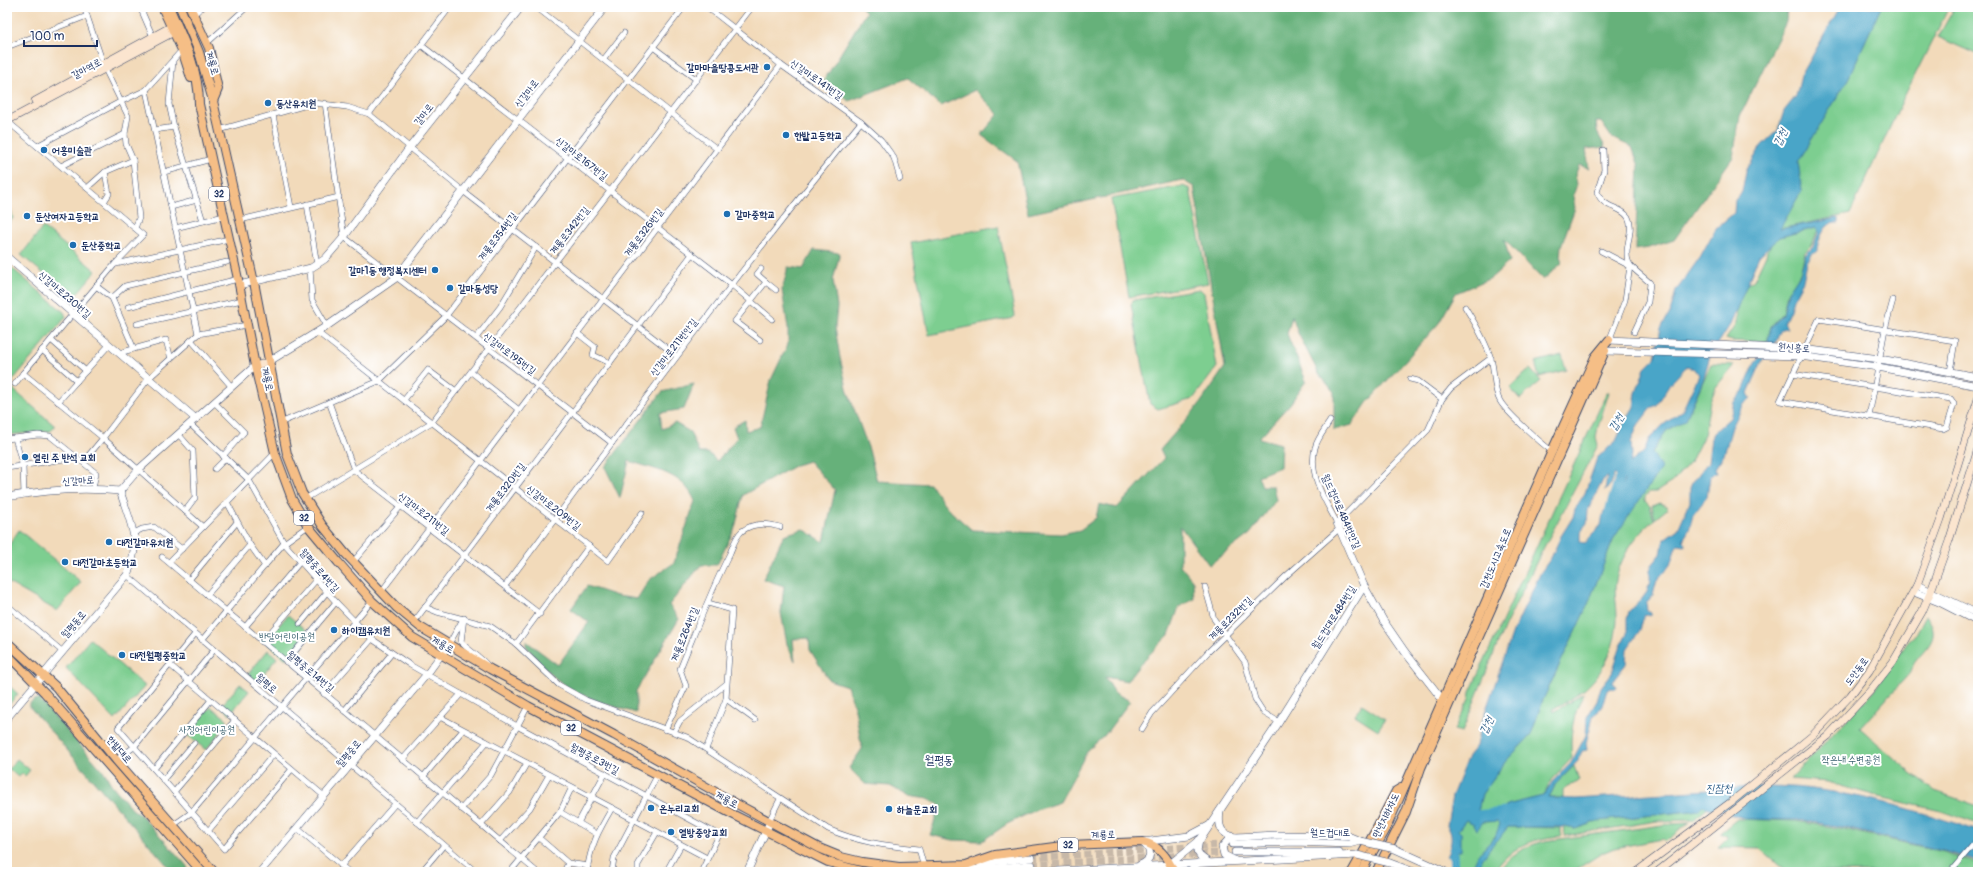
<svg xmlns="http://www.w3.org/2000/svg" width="1985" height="879" viewBox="0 0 1985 879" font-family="Pangolin,'Poor Story',sans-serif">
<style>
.green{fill:#7dce90;stroke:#4c7e77}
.forest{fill:#66b17a;stroke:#40706c}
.water{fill:#49a5c8;stroke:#326a93;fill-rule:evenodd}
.pier{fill:#f2daba}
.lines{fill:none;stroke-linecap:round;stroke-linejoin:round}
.river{stroke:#49a5c8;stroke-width:9}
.tertiary-tunnel{stroke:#c7b8a8;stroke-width:7;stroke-dasharray:7 3.5;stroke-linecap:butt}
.minor-casing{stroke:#3b496c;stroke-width:6}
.tertiary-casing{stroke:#3b496c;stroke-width:8}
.secondary-casing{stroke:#3b496c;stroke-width:8}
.primary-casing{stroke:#3b496c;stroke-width:10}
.minor{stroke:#fff;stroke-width:5}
.tertiary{stroke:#fff;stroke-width:7}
.secondary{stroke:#fbe5cf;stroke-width:7}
.primary{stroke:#f5be86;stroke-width:8}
.tertiary-bridge-casing{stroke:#3b496c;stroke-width:8;stroke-linecap:butt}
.tertiary-bridge{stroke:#fff;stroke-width:7}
.poi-dot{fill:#1f6fb2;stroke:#fff;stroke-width:1.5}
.labels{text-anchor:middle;stroke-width:4;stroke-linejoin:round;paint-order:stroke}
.shield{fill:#fff;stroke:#5f6d8e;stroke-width:1}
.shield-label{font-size:9px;font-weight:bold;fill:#1b2f5e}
.street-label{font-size:10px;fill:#1b2f5e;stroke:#fff}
.poi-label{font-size:10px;font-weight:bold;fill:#1b2f5e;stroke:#fff;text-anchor:start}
.park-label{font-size:10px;fill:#385f6d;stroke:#fff}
.water-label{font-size:11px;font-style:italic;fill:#2d5e88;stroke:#fff}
.quarter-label{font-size:12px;fill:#1b2f5e;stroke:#fff}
</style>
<rect width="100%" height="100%" fill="#fff"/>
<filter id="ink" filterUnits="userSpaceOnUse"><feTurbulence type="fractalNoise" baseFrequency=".025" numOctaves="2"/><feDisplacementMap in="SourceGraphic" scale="8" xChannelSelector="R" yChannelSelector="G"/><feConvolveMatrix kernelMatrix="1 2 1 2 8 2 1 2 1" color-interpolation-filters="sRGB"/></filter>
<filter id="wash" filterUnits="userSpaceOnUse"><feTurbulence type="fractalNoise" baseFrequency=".012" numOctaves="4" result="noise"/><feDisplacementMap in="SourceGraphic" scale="16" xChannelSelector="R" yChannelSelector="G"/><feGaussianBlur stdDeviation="0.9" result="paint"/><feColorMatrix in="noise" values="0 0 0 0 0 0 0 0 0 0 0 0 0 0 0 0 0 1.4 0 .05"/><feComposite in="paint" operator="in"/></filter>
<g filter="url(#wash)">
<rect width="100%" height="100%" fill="#f2daba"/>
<g class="green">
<path d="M1881 7H1949L1903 99 1850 214 1779 229 1802 190 1798 162 1848 79Z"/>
<path d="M1955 7H1978V55L1938 37Z"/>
<path d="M1183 186 1190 189 1208 283 1129 297 1111 199Z"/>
<path d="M7 206 11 210 13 218 7 226Z"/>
<path d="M998 226 1015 315 1013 318 929 335 911 243Z"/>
<path d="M43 227 96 271 73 298 21 255Z"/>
<path d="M1816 228 1818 230 1812 245 1805 252 1801 270 1796 281 1787 293 1783 313 1771 326 1767 342 1732 341 1726 339 1736 324 1737 307 1746 285 1754 280 1770 246 1779 237Z"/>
<path d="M7 264 64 312 66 317 13 380 12 385 14 390 55 426 51 431 7 435Z"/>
<path d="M1200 289 1204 293 1217 367 1193 399 1158 409 1150 404 1131 304 1134 300Z"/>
<path d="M1562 355 1566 370 1539 377 1535 362Z"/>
<path d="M1711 364 1734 365 1716 387 1710 402 1704 435 1691 461 1672 482 1656 492H1649L1645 497V501L1650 506 1654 520C1634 536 1618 560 1615 587 1615 597 1617 607 1617 617 1617 643 1605 671 1586 688 1576 697 1564 702 1553 709L1554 712 1584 693C1573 714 1569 735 1572 758L1551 780 1543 796 1507 805 1500 816 1480 813 1478 810 1482 794 1505 762 1531 735 1542 702 1588 604 1614 538 1625 519 1652 453 1666 431 1686 419Z"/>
<path d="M1530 369 1541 381 1520 399 1510 388Z"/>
<path d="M1607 392H1609L1598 427 1596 437 1598 445 1541 553 1505 626 1462 732 1454 730 1469 699 1470 692Z"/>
<path d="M1659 503 1667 506V509L1655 519 1652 506Z"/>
<path d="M19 530 81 582 57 611 7 582V548Z"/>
<path d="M288 615 309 633 286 659 265 641Z"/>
<path d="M1926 615C1947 644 1916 650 1909 674L1860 728 1909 771 1935 791 1978 806V824L1941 811 1880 797 1827 782 1790 779 1872 693 1908 642 1915 636Z"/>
<path d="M90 639 145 686 115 720 66 668Z"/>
<path d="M268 650 277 658 257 682 248 674Z"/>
<path d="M7 684 18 694 7 707Z"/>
<path d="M240 684 249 691 230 714 221 706Z"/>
<path d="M1362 704 1385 719 1378 730 1355 715Z"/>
<path d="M211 707 227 719V724L206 750 186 734Z"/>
<path d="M17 759 30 770 25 776 22 773 18 777 9 769Z"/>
<path d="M1574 766 1579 780 1574 784 1567 786 1563 791V798H1549L1555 785Z"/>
<path d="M1702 806 1709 807 1693 820 1657 821 1564 836 1565 827 1575 829 1598 821 1699 810Z"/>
<path d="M1737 819 1795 821 1838 828 1944 852 1978 864V872H1788L1760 848 1718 847 1728 837 1720 833Z"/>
<path d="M1466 820 1479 826 1483 822 1498 821 1500 824C1499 837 1486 844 1479 855 1475 860 1473 867 1470 872H1446L1458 851 1461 833 1458 830Z"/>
<path d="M1689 823 1666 841 1662 839 1614 848 1602 853 1572 872H1498C1509 855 1525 846 1545 841L1671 824Z"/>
<path d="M1507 827 1561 828V836C1532 839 1511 846 1494 872H1476L1483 858Z"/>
</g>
<g class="forest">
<path d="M861 7H1787L1786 22 1740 116 1733 157 1674 240 1649 248 1635 250 1639 166 1632 147 1612 138 1601 122H1596L1597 132 1605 147 1586 149 1589 168 1579 165 1575 176 1577 184 1573 196 1575 208 1561 246 1560 257 1563 262 1543 280 1504 239 1510 261 1491 278 1456 293 1439 323 1367 403 1352 425 1334 430V392L1319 374 1298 333 1292 316 1287 334 1306 381 1290 404 1259 438 1281 444 1280 467 1258 476 1262 486H1273L1276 500 1250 534 1209 565 1180 526V565L1193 581 1194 599 1179 607 1169 635 1142 662 1127 681 1105 677 1115 693 1130 701 1104 736 1088 750 1060 802 1036 810 1007 824 982 841 953 840 930 835 940 805 928 799 908 796 890 786 865 784 849 768 862 749 855 709 847 686 829 680 810 650 809 638 793 639 795 661 787 644 781 613 784 586 763 579 784 535 803 529 824 542 835 490 809 461 796 465 743 495 735 528 717 565H701L669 605 679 619 636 691V713C606 704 574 696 551 674 541 666 534 655 526 646V641L558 665 589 622 571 609 587 586 617 596 637 599 649 580 674 563 695 501C683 473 656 470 629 461L620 498 605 467 662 392 694 384 684 409 660 413 662 429 675 423 690 432 699 453H708L717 461 737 438 733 427 745 420 746 431 760 427 771 380 788 344V328L782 290 788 267 803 269 814 250 840 253 833 280 837 307 835 327 840 358 848 392 869 450 877 481 930 484 948 509 972 530 1061 534 1080 530 1096 518 1099 504 1117 508 1164 458 1160 450 1199 405 1225 367 1194 187 1182 180 1028 214 1017 161 981 135 999 114 975 90 941 106 908 78 849 101 823 82 866 12Z"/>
<path d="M39 699 105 773 111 784 132 809 143 817 187 866 188 872H173L28 705 34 700Z"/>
</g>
<path class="water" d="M1840 7H1881L1848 79 1798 162 1802 190 1780 229 1839 218V223C1836 223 1832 223 1829 225 1823 228 1816 246 1817 252L1812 254 1807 262 1803 281 1793 299 1790 310 1784 323 1787 328 1781 329 1773 349 1763 359 1748 393 1751 399 1744 404 1732 427 1724 455 1715 468 1717 473H1714L1710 477 1707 497 1693 515 1689 530 1683 540 1686 543 1685 546 1678 545 1676 547 1670 565 1657 580 1653 595 1646 603 1647 610 1651 613V615L1646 614 1644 616 1640 630 1627 649 1626 664 1612 682 1614 685 1617 686 1616 689 1612 688 1607 690 1602 706 1593 717 1586 743 1587 750 1582 751 1578 761 1555 785 1549 798 1576 799 1769 786C1839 787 1912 808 1978 831V862L1948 852 1836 826 1798 820 1747 819 1702 806 1699 810 1598 821 1575 829 1565 827H1508L1483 858 1476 872H1470L1478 855 1495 837 1500 824 1498 821 1483 822 1477 830 1474 824 1466 820 1458 830 1461 833V851H1458L1455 859 1446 872H1437C1445 859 1458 840 1447 826L1452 796 1468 756 1476 746 1480 727 1513 632 1541 572 1551 558 1561 536 1573 517 1575 509 1585 493 1597 458 1616 441 1625 421 1634 407 1636 393 1645 368 1655 358 1661 328 1670 313 1676 291 1700 257 1716 228 1734 213 1735 200 1742 192 1746 171 1762 145 1778 130 1784 111 1796 96 1801 76ZM1816 228 1819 232 1813 247 1806 254 1799 276 1788 292 1783 314 1771 327 1766 349 1755 363 1743 391 1734 402 1730 418 1713 433 1711 438 1708 462 1692 483 1690 488V502L1678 529 1664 539 1661 554 1652 565 1650 570V580L1647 592 1641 600 1629 611 1627 619V634L1621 645 1612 673 1601 687 1597 701 1587 717 1586 735 1571 763 1553 781 1543 796 1507 805 1500 816 1480 813 1478 810 1482 794 1505 762 1531 735 1542 702 1588 604 1614 538 1661 468 1652 452 1666 431 1686 419 1703 380 1710 356 1730 325 1759 256 1779 237ZM1686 367 1695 369 1699 375 1682 411 1663 425 1649 439 1644 452 1630 463 1632 455 1631 442 1638 425 1651 408 1657 405 1670 384ZM1620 473 1624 481 1619 488 1614 506 1604 511 1601 525 1585 543 1580 542V532L1587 523 1588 510 1603 480 1607 476 1605 491 1611 484 1614 475Z"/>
<path class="pier" d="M1445 856 1456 862 1449 872H1435Z"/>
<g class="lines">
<g class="river">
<path d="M1607 518 1624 463"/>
<path d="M1476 815 1515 811"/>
<path d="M1453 850 1454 872"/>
</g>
</g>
</g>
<g filter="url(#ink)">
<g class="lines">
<g class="tertiary-tunnel">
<path d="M1031 858 1233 844"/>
<path d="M1032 865 1235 852"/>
</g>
<defs>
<g id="minor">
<path d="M84 7 105 69 128 116 125 134 126 144 133 160 139 218 135 228"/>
<path d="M140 7 153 37"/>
<path d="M536 7 717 149"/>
<path d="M707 7 781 65 861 122 881 140 894 158 900 179"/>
<path d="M194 14 202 7"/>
<path d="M207 43 247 7"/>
<path d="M421 45 732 285 772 319"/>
<path d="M7 47 87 16"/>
<path d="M653 47 697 80"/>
<path d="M604 59 624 33"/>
<path d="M173 61 169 104 174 127 203 221"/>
<path d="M146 90 198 334"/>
<path d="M325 103 344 237 612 443"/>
<path d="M369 114 450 7"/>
<path d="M273 115 291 207"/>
<path d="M7 121 143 235 115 264 23 373 103 438 203 527"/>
<path d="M155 130 174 127"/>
<path d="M219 130 314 103 347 107 369 114 463 191 677 356"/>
<path d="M37 146 120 102 146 90 182 50"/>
<path d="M1603 150 1604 170 1597 192C1604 210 1620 205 1628 217 1636 231 1620 253 1631 266 1636 272 1644 277 1650 283L1648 302 1634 332"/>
<path d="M61 166 125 134"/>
<path d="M164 172 211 159"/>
<path d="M87 188 105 172 133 160"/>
<path d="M104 202 109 194 105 172"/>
<path d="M307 204 317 265"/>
<path d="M171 207 197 200"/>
<path d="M240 220 339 197"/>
<path d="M175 228 224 216"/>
<path d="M1601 251 1630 266 1625 300 1609 341"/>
<path d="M116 264 229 239"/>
<path d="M310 268 312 300 327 326"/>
<path d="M766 282 776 290"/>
<path d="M96 286 112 298 134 349"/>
<path d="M112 298 125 286 227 262"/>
<path d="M128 307 238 279"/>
<path d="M1465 307C1475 323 1486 341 1491 359 1495 372 1493 389 1500 401 1507 413 1541 443 1553 452"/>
<path d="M137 324 242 300"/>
<path d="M317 332 608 561 642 513"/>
<path d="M577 333 595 347 593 355 610 363"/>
<path d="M476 338 500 307 536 247"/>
<path d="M51 340 86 371"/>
<path d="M191 340 231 386"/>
<path d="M760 340 735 321 766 282 757 274 761 269"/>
<path d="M42 350 77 381"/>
<path d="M119 353 166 340 171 359"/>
<path d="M471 372 519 410"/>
<path d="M1792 374 1951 399 1954 404 1947 427 1943 429 1780 401 1819 319 1955 341 1950 372"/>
<path d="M1410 379 1418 381 1442 399"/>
<path d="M15 384 23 373"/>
<path d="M404 400 428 370 456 391"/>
<path d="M58 402 109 345"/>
<path d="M214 402 244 432 223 456"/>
<path d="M329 402 354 470 540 614"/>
<path d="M1869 417 1885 329 1893 300"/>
<path d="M1330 421C1325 429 1317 439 1315 448 1308 475 1325 500 1337 523L1428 430 1442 399 1451 388 1491 358"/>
<path d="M280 423 379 381 446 316 684 7"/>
<path d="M190 424 249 480 284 543 336 602 372 639 410 665 517 726 719 835 701 872"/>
<path d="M179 435 193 451 195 498 185 511"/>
<path d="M15 438 23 467 24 494"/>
<path d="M7 439 38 435 50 436 96 473 93 488"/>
<path d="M83 462 103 438 149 378 198 334 247 325"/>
<path d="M7 468 77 457"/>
<path d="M215 469 226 458"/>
<path d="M305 499 432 422 752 7"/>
<path d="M227 502 250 545 265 566"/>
<path d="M134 533 142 529 154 527 182 549"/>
<path d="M162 557 537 872"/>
<path d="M169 562 275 453"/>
<path d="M353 562 401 506"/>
<path d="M127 575 476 872"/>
<path d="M189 580 237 522"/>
<path d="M505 586C622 430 737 273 861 122"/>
<path d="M1205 587 1214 619 1245 662 1255 699 1264 713 1279 722"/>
<path d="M381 592 781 65"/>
<path d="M207 595 250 545"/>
<path d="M7 605 63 652"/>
<path d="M425 607 437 612 490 626 516 644 559 685 586 700 687 737 828 829C857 842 887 846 919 849L924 867"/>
<path d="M464 618 461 642C469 651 481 657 488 666"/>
<path d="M414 622 692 254"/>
<path d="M300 624 327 592"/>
<path d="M245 627 300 562"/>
<path d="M195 634 118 728 224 849 292 769"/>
<path d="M202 640 284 543 308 526"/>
<path d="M262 642 316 580"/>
<path d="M449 644 463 619"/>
<path d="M516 644 589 546"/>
<path d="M286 662 336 602"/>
<path d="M170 665 324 796"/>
<path d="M324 694 372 639"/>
<path d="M726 699 755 720"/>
<path d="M344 711 392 653"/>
<path d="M440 717 707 858"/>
<path d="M1142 729 1152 713 1208 652 1286 576 1339 529"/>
<path d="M665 730 686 686 680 669C696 630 711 590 730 553 733 546 736 536 742 531 753 523 767 523 780 527"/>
<path d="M674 732 680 721 726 684"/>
<path d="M706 749 726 699 732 610 708 603"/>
<path d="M116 760 134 747 214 650"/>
<path d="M402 760 461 694"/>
<path d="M154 769 211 700"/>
<path d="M423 777 463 730"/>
<path d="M163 780 194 743"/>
<path d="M174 792 235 720"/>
<path d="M461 809 491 775 528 706"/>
<path d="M560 812 597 834"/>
<path d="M769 821 780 799"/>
<path d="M417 822 487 742"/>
<path d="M578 823 605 773"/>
<path d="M481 825 510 792 527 763"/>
<path d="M172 826 192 812 372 601"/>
<path d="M297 828 349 872"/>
<path d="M208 831 274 754"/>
<path d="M539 838 568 863 588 866"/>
<path d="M500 841 530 808 549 775"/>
<path d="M341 866 395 804"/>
<path d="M421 872 444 845"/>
<path d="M510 872 560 812 572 787"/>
<path d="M564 872 568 863"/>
<path d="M587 872C590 846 599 830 612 808"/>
<path d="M612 872 614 858 658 774"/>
<path d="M638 872V865L657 832"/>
<path d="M666 872 681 845"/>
<path d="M1950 872 1978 839"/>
</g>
<g id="tertiary">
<path d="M7 257 196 419"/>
<path d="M239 285 311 268 325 259 344 237 410 147 521 7"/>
<path d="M1609 340 1803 349 1880 359 1978 377"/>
<path d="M1605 351 1800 356 1878 367 1978 386"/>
<path d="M268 362 327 326 396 278 605 7"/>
<path d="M120 491 139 469 255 366"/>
<path d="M7 497C44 490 83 487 120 491"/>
<path d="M1337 523 1364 586 1383 620 1405 652 1445 703"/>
<path d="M1917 585 1978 614"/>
<path d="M1914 592 1939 602 1978 622"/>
<path d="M7 718 127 575C142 541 131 525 120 491"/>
<path d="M1220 811C1218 826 1220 834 1235 837"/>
<path d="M1199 840 1197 851 1201 857 1208 862"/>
<path d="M1143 842 1189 836 1208 826"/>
<path d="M1233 844 1295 842 1349 844 1360 841"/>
<path d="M1235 852H1339"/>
<path d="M1234 860 1224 855 1222 847 1229 839 1236 837 1277 835 1348 836 1360 841"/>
<path d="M980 863 1031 858"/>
<path d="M1140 865C1153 860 1152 850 1142 842"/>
<path d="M7 870 9 872"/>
<path d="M260 872 427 674 449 644"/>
<path d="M747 872 769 824"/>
<path d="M941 872 1032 865"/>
<path d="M1039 872 1357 855"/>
<path d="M1169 872 1170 864 1200 840 1279 722 1364 586"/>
<path d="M1190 872 1198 863"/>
</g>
<g id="secondary">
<path d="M35 101 172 26"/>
<path d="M7 121 174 32"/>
<path d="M255 366 268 362"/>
<path d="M1636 872 1731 802 1813 735 1850 696 1869 671 1917 585 1941 519 1978 399"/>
<path d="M1657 872 1828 736 1870 691 1893 662 1922 612 1931 591 1949 541 1978 449"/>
</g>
<g id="primary">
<path d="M162 7 182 50 191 78"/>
<path d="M169 7C183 38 199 69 199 104L238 279 255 366 275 453 292 499 308 526 338 562 372 601 412 637 528 706 732 814 828 862 865 872"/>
<path d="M180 7 199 52 213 101 254 282 287 454 302 493 322 525 345 553 397 608 420 627 490 669 614 735 737 804 819 848 841 857 862 862 899 867 935 866 966 865 995 855 1069 845 1142 842C1159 845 1167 857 1174 872"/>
<path d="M190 7 209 48 218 89 213 101"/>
<path d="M7 642 56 687 116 760 214 872"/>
<path d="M7 654 45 693 202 872"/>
<path d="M1352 872 1377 828 1396 791 1401 788"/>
<path d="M1361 872 1385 831 1552 451 1595 357 1609 340"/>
<path d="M1376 872 1406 812 1421 768 1605 351"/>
</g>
</defs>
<use href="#minor" class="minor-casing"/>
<use href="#tertiary" class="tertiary-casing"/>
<use href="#secondary" class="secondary-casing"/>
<use href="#primary" class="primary-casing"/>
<use href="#minor" class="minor"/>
<use href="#tertiary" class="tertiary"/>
<use href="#secondary" class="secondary"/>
<use href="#primary" class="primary"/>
<defs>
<g id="tertiary-bridge">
<path d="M1360 841 1395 849 1446 872"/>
<path d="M1357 855 1390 863 1414 872"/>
</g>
</defs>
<use href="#tertiary-bridge" class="tertiary-bridge-casing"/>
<use href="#tertiary-bridge" class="tertiary-bridge"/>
</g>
</g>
<g class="poi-dot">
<circle cx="767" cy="67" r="4"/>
<circle cx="268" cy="103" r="4"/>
<circle cx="786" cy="135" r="4"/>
<circle cx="44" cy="150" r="4"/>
<circle cx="727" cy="214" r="4"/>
<circle cx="27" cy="216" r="4"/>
<circle cx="73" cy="245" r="4"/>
<circle cx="435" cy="270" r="4"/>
<circle cx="450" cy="288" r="4"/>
<circle cx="25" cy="457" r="4"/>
<circle cx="109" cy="542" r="4"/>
<circle cx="65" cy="562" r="4"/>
<circle cx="334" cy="630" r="4"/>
<circle cx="122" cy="655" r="4"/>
<circle cx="651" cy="808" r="4"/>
<circle cx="889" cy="809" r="4"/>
<circle cx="671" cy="832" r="4"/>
</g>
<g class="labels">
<g class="shield">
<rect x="209" y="187" width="20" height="14" rx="3"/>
<rect x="294" y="511" width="20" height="14" rx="3"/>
<rect x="561" y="721" width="20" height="14" rx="3"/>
<rect x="1058" y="838" width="20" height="14" rx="3"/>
</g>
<g class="shield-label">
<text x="219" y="197">32</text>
<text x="304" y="521">32</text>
<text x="571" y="731">32</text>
<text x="1068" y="848">32</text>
</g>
<g class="street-label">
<text transform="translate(213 63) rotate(74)" y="4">계룡로</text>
<text transform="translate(86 68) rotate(-28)" y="4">갈마역로</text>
<text transform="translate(817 79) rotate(35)" y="4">신갈마로141번길</text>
<text transform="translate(526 93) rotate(-52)" y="4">신갈마로</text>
<text transform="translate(423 114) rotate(-52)" y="4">갈마로</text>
<text transform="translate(582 158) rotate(38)" y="4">신갈마로167번길</text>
<text transform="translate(569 230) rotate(-52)" y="4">계룡로342번길</text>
<text transform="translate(643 232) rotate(-53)" y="4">계룡로326번길</text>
<text transform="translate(497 236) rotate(-53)" y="4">계룡로354번길</text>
<text transform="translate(65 294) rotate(41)" y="4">신갈마로230번길</text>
<text transform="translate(673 347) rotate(-52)" y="4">신갈마로211번안길</text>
<text transform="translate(1794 347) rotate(4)" y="4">원신흥로</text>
<text transform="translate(510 353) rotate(37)" y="4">신갈마로195번길</text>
<text transform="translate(268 379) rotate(77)" y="4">계룡로</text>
<text transform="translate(78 480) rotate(-3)" y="4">신갈마로</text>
<text transform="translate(505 487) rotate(-53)" y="4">계룡로320번길</text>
<text transform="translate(554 507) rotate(38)" y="4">신갈마로209번길</text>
<text transform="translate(1342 511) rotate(66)" y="4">월드컵대로484번안길</text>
<text transform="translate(424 513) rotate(38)" y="4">신갈마로211번길</text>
<text transform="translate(1495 558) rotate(-67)" y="4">갑천도시고속도로</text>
<text transform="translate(320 570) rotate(49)" y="4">월평중로4번길</text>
<text transform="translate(1333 617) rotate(-58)" y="4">월드컵대로484번길</text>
<text transform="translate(1230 618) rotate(-45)" y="4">계룡로232번길</text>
<text transform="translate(73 624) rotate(-50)" y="4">월평동로</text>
<text transform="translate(684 634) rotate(-68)" y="4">계룡로264번길</text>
<text transform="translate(443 644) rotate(30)" y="4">계룡로</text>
<text transform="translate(311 671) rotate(40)" y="4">월평중로14번길</text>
<text transform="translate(1856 671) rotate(-54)" y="4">도안동로</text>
<text transform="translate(267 683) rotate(40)" y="4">월평로</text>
<text transform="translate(120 749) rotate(50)" y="4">한밭대로</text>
<text transform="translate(348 753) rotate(-50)" y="4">월평중로</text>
<text transform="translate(595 758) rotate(28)" y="4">월평중로3번길</text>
<text transform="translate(727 799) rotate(28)" y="4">계룡로</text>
<text transform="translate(1385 815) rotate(-64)" y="4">만년지하차도</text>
<text x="1330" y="836">월드컵대로</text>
<text transform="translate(1103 834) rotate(-2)" y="4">계룡로</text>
</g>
<g class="poi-label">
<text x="759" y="71" text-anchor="end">갈마마을땅콩도서관</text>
<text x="276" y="107">동산유치원</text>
<text x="794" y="139">한밭고등학교</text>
<text x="52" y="154">어흥미술관</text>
<text x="735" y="218">갈마중학교</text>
<text x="35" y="220">둔산여자고등학교</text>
<text x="81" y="249">둔산중학교</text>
<text x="427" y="274" text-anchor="end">갈마1동 행정복지센터</text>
<text x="458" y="292">갈마동성당</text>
<text x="33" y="461">열린 주 반석 교회</text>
<text x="117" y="546">대전갈마유치원</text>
<text x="73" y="566">대전갈마초등학교</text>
<text x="342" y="634">하이캠유치원</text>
<text x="130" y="659">대전월평중학교</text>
<text x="659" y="812">온누리교회</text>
<text x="897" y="813">하늘문교회</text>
<text x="679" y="836">열방중앙교회</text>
</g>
<g class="park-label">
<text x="287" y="640">반달어린이공원</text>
<text x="207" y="733">사정어린이공원</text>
<text x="1851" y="763">작은내 수변공원</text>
</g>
<g class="water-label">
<text transform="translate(1780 137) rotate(-64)" y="4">갑천</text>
<text transform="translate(1616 422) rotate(-59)" y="4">갑천</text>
<text transform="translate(1486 725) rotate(-65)" y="4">갑천</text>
<text transform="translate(1719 788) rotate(-1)" y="4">진잠천</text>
</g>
<g class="quarter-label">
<text x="939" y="764">월평동</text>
</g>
</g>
<rect width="1985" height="879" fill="none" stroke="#fff" stroke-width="24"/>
<path d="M24 40v6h73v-6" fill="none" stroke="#1b2f5e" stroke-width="2"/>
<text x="30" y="40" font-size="12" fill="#1b2f5e" stroke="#ffffff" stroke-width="3" paint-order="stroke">100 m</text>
</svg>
